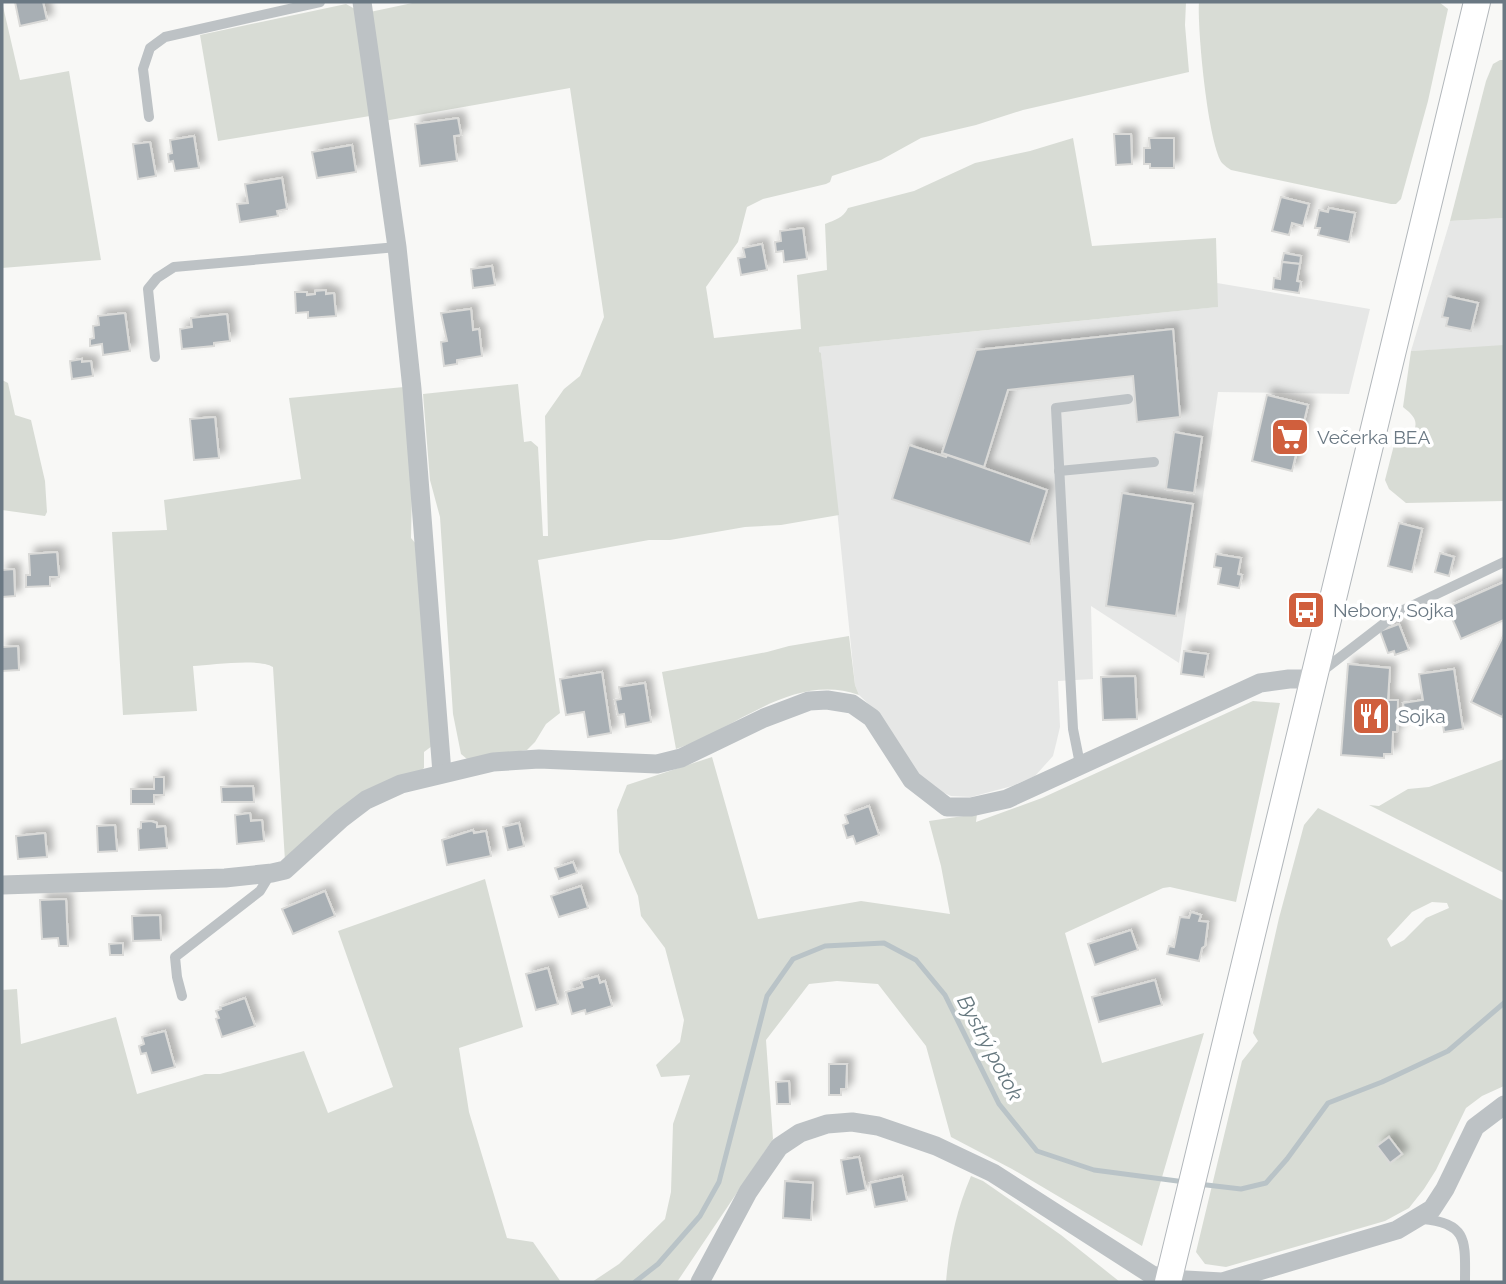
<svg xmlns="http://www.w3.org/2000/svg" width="1506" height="1284" viewBox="0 0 1506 1284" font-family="Raleway,sans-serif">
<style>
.built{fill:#e6e7e6}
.green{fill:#d8dcd5;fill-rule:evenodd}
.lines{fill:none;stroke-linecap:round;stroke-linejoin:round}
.stream{stroke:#b9c3c7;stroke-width:5}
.building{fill:#a8afb4;stroke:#dadad8;stroke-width:2;filter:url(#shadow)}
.secondary-casing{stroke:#b2b7bb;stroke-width:28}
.lane{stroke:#bdc2c5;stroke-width:10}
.street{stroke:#bdc2c5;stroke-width:19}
.secondary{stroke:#fff;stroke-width:26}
.labels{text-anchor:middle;stroke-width:7;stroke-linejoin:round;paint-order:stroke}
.poi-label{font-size:19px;fill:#6a7883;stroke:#fff;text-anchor:start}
.water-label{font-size:21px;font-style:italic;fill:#66787f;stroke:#fff}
</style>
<defs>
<filter id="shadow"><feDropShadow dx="6" dy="-6" stdDeviation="3.5" flood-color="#0004"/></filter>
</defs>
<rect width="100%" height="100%" fill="#f8f8f6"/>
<g class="built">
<path d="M1504 218V346L1411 351 1450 221Z"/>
<path d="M1217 283 1370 309 1349 394 1218 392 1179 663 1091 606 1093 679 1058 681 1060 727 1056 744 1053 756 1035 776 1012 786 971 797 951 796 930 787 913 771 877 712 859 695 855 685 821 353H819L818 347 1217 307Z"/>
</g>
<g class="green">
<path d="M2 2 20 80 69 71 101 260 2 268Z"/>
<path d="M417 2H1186L1185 25 1189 72 1023 110 976 125 921 138 881 160 832 176 830 182 826 184 763 199 747 207 738 242 706 287 714 338 801 329 797 275 827 270 825 224C835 220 843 218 848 208L914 191 975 163 1030 151 1073 138 1092 246 1216 238 1218 307 819 347V352L821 353 839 515 781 525 745 527 670 540H649L538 560 560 713 546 724 535 742 527 750 467 759 461 754 453 714 440 517 430 480 423 394 518 384 524 442 531 441 538 447 543 536H548L545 416 564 389 580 376 604 317 570 88 384 121 370 12Z"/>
<path d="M1199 2H1439L1448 9 1428 101 1401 199 1396 204H1391L1231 170C1228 168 1225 166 1222 163 1208 145 1197 28 1199 2Z"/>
<path d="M346 4 355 9 370 116 218 141 200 35Z"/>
<path d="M1500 60H1504V218L1450 221 1486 81 1493 64Z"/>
<path d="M1504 345V501L1406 503 1389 489 1385 480 1394 445 1415 428C1418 418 1409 412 1403 407L1411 351Z"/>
<path d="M2 380 8 383 15 415 31 420 45 481 47 512 45 516 2 510Z"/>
<path d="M404 387 412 491 411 538 416 544 432 746 424 752V768L418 773 285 861 273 667C259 658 211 665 193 666L197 711 123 715 112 532 167 530 164 500 301 479 289 398Z"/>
<path d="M849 636 855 685 859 695C793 672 736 729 676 749L662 672 767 652 789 646Z"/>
<path d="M1253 701 1280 703 1236 902 1170 887 1163 888 1065 933 1102 1063 1204 1033 1142 1246 1012 1169 951 1137 926 1046 878 984 837 981 809 984 766 1040 773 1139 677 1282H592L619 1264 665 1219 671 1192 673 1124 690 1075 661 1077 656 1065 680 1042 684 1020 665 948 641 916 638 896 619 852 617 810 627 785 712 757 758 919 861 901 950 914 941 866 929 821 977 814 976 822 1042 798Z"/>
<path d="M1504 759V873L1369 805 1379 806 1408 789 1429 787Z"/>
<path d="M1318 808 1504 901V1086L1482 1096 1466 1108 1436 1170 1424 1189 1409 1208 1385 1221 1226 1267 1205 1264 1196 1252 1242 1061 1258 1041 1253 1033 1279 918 1304 825ZM1432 902 1447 903 1449 908 1426 918 1404 940 1391 947 1387 939 1412 912Z"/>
<path d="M485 879 523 1027 459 1048 469 1112 507 1238 533 1242 561 1282H2V990L17 989 21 1044 116 1017 137 1094 205 1074H220L304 1051 328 1113 393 1087 338 931Z"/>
<path d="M971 1176 983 1181 1061 1235 1120 1282H946C949 1245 956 1211 971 1176Z"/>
</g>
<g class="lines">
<g class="stream">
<path d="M1198 1184 1241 1189 1266 1183 1287 1159 1328 1103 1382 1082 1448 1051 1504 1003"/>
<path d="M635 1282 658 1264 700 1216 719 1182 767 996 793 959 825 946 884 943 916 960 945 995 999 1104 1037 1151 1094 1170 1185 1182"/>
</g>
</g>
<g class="building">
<path d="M15 2H43L47 20 20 26Z"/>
<path d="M458 118 461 135 454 136 457 161 420 166 415 124Z"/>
<path d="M1114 134H1131L1132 164 1116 165Z"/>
<path d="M194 136 199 168 175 171 173 161 169 162 168 154 172 153 170 140Z"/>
<path d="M1149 138H1174V168H1150V164H1144V148H1150Z"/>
<path d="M150 142 156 176 138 179 133 144Z"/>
<path d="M352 145 356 172 317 178 312 152Z"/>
<path d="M282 178 287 209 277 211 278 216 240 222 237 204 248 203 245 184Z"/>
<path d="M1281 197 1309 204 1303 226 1292 223 1289 235 1272 231Z"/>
<path d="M1329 208 1355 213 1349 242 1318 235 1320 228H1315L1319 210 1328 212Z"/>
<path d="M803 228 807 259 784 262 783 251 776 252 775 242 781 241 780 231Z"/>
<path d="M762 244 767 270 741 275 738 258 745 257 743 248Z"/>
<path d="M1284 253 1301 256 1300 264 1282 262Z"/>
<path d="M1282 262 1300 264 1297 281 1301 282 1299 293 1273 289 1274 278 1280 279Z"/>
<path d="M492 266 495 285 473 288 471 269Z"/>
<path d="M326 290V294L334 293 336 316 308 318V312L296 313 295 292H307V295L315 294V291Z"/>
<path d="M1447 296 1478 303 1471 331 1446 326 1448 318 1442 317Z"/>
<path d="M471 309 473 330 479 329 482 356 457 360V364L444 366 441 342 447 341 441 313Z"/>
<path d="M125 313 130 351 103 355 102 344 90 346V339L94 338 93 326 99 325 98 316Z"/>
<path d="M227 314 230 341 214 343V346L182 349 180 329 192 327 191 318Z"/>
<path d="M1173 329 1180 417 1137 422 1133 376 1008 390 984 467 942 453 976 350Z"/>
<path d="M82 359V362L91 361 93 376 72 379 70 361Z"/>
<path d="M1267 395 1308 405 1292 471 1252 461Z"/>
<path d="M215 417 219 458 194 460 190 419Z"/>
<path d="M1174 432 1202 437 1194 493 1166 489Z"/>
<path d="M909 445 946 457 947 455 1047 490 1030 544 892 499Z"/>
<path d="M1122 493 1193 504 1176 616 1106 606Z"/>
<path d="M1399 523 1422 529 1412 572 1388 566Z"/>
<path d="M57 552 59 577H50V586L26 587V575H30L29 554Z"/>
<path d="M1440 553 1454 557 1449 576 1435 572Z"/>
<path d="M1216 554 1241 558 1238 574 1242 575 1239 588 1218 584 1221 568 1214 567Z"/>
<path d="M14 569 15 596 2 597V570Z"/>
<path d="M1504 582V620L1461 639 1447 607Z"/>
<path d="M1399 624 1409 650 1395 655 1394 651 1388 653 1380 631Z"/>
<path d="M1504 634V713L1502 717 1471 702Z"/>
<path d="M18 646 19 670 2 671V647Z"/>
<path d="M1184 651 1208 654 1204 677 1181 674Z"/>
<path d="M1348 664 1390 668 1388 700H1398L1397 732H1393L1392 754H1384V758L1341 755Z"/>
<path d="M1454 669 1463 729 1444 732 1442 717 1406 722 1403 703 1423 700 1419 674Z"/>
<path d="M602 672 611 733 588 737 584 712 566 715 560 679Z"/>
<path d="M1135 676 1137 719 1103 720 1101 677Z"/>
<path d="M645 683 651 722 626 727 624 714 618 715 615 700 621 699 619 687Z"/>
<path d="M154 777H164V795H154V804H131V789H154Z"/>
<path d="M253 786 254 802H222L221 787Z"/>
<path d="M869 806 879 835 856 844 853 836 847 838 843 825 848 823 845 815Z"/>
<path d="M250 813 251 821 262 820 264 841 237 844 235 815Z"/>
<path d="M151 821 157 823V827L165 826 167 848 139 850 138 829 141 828V822Z"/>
<path d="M519 823 524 846 508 850 503 827Z"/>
<path d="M115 825 117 851 98 852 97 826Z"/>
<path d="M473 830 474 833 486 831 491 856 447 865 442 840Z"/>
<path d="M45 833 47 857 18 859 16 836Z"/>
<path d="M573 862 577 873 559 879 555 868Z"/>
<path d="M581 886 588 908 559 917 551 896Z"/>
<path d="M325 891 335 916 293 934 282 909Z"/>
<path d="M66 899 68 946H59L58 938 42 939 40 900Z"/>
<path d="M1191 912 1201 915 1199 921 1208 922 1205 946 1202 948 1199 961 1167 954 1169 946 1174 947 1180 917 1189 918Z"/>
<path d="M160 915 161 940 133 941 132 916Z"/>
<path d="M1131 930 1138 950 1095 965 1088 944Z"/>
<path d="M123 943V955H110L109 944Z"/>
<path d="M548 968 558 1004 536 1010 526 974Z"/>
<path d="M598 976 600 983 605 981 612 1006 586 1014 585 1010 572 1014 566 992 583 987 581 981Z"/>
<path d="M1155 980 1162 1005 1099 1022 1092 997Z"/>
<path d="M245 998 255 1026 222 1037 216 1019 219 1018 216 1011 221 1009 220 1007Z"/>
<path d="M165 1031 175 1067 152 1073 146 1053 141 1054 139 1046 144 1044 142 1037Z"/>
<path d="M829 1064H847L846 1089H841V1095H829Z"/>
<path d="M789 1081 790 1104H777L776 1082Z"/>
<path d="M1389 1137 1402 1154 1390 1163 1377 1146Z"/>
<path d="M859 1157 866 1190 847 1194 841 1160Z"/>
<path d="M902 1176 907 1201 875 1207 870 1183Z"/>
<path d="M785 1181 813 1183 811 1220 783 1218Z"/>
</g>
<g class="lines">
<defs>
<path id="secondary" d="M1168 1282 1477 2"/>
</defs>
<use href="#secondary" class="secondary-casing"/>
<g class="lane">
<path d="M149 117 143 69 150 48 165 37 320 2"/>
<path d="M155 357 148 289 157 278 174 267 397 247"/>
<path d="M1059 471 1154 462"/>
<path d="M1321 672 1399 612 1504 562"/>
<path d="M1080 764 1073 729 1056 408 1128 399"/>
<path d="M182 996 177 977 175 957 260 891 271 873"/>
<path d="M1423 1219C1469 1223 1465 1243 1465 1282"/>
</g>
<g class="street">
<path d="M362 2 397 247 412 389 442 773"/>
<path d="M2 885 225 878 272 873 285 870 341 819 366 800 401 784 493 762 539 759 657 764 681 758 764 718 809 701 827 700 852 704 872 718 912 780 947 807H971L1007 799 1260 683 1289 679H1312"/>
<path d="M700 1282 748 1192 779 1147 800 1133 827 1124 852 1122 878 1126 936 1146 993 1173 1152 1275 1168 1279 1222 1282 1397 1230 1432 1209 1445 1189 1475 1127 1504 1105"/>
</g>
<use href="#secondary" class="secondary"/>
</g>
<defs>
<symbol id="supermarket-square" viewBox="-11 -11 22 22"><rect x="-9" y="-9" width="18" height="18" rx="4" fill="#d05f3d" stroke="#fff"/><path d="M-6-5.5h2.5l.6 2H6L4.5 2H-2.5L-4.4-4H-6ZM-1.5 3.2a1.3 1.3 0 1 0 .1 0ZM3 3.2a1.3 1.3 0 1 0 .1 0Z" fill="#fff"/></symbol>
<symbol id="bus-square" viewBox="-11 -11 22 22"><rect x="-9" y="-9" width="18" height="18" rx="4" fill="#d05f3d" stroke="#fff"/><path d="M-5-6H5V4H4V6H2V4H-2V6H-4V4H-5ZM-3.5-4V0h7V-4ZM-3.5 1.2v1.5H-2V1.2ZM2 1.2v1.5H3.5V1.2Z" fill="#fff"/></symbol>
<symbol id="restaurant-square" viewBox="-11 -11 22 22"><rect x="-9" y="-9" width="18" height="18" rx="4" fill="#d05f3d" stroke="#fff"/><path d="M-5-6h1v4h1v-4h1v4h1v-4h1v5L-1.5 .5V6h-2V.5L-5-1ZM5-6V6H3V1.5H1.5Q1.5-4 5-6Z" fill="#fff"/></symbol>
</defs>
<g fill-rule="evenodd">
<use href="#supermarket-square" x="1268" y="415" width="44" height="44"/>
<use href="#bus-square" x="1284" y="588" width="44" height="44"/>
<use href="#restaurant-square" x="1349" y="694" width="44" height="44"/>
</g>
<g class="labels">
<g class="poi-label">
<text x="1317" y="444">Večerka BEA</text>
<text x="1333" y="617">Nebory, Sojka</text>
<text x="1398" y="723">Sojka</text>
</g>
<g class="water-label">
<text transform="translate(990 1048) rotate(62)" y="7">Bystrý potok</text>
</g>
</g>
<rect width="1506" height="1284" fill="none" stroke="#6a7883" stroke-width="7"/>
</svg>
